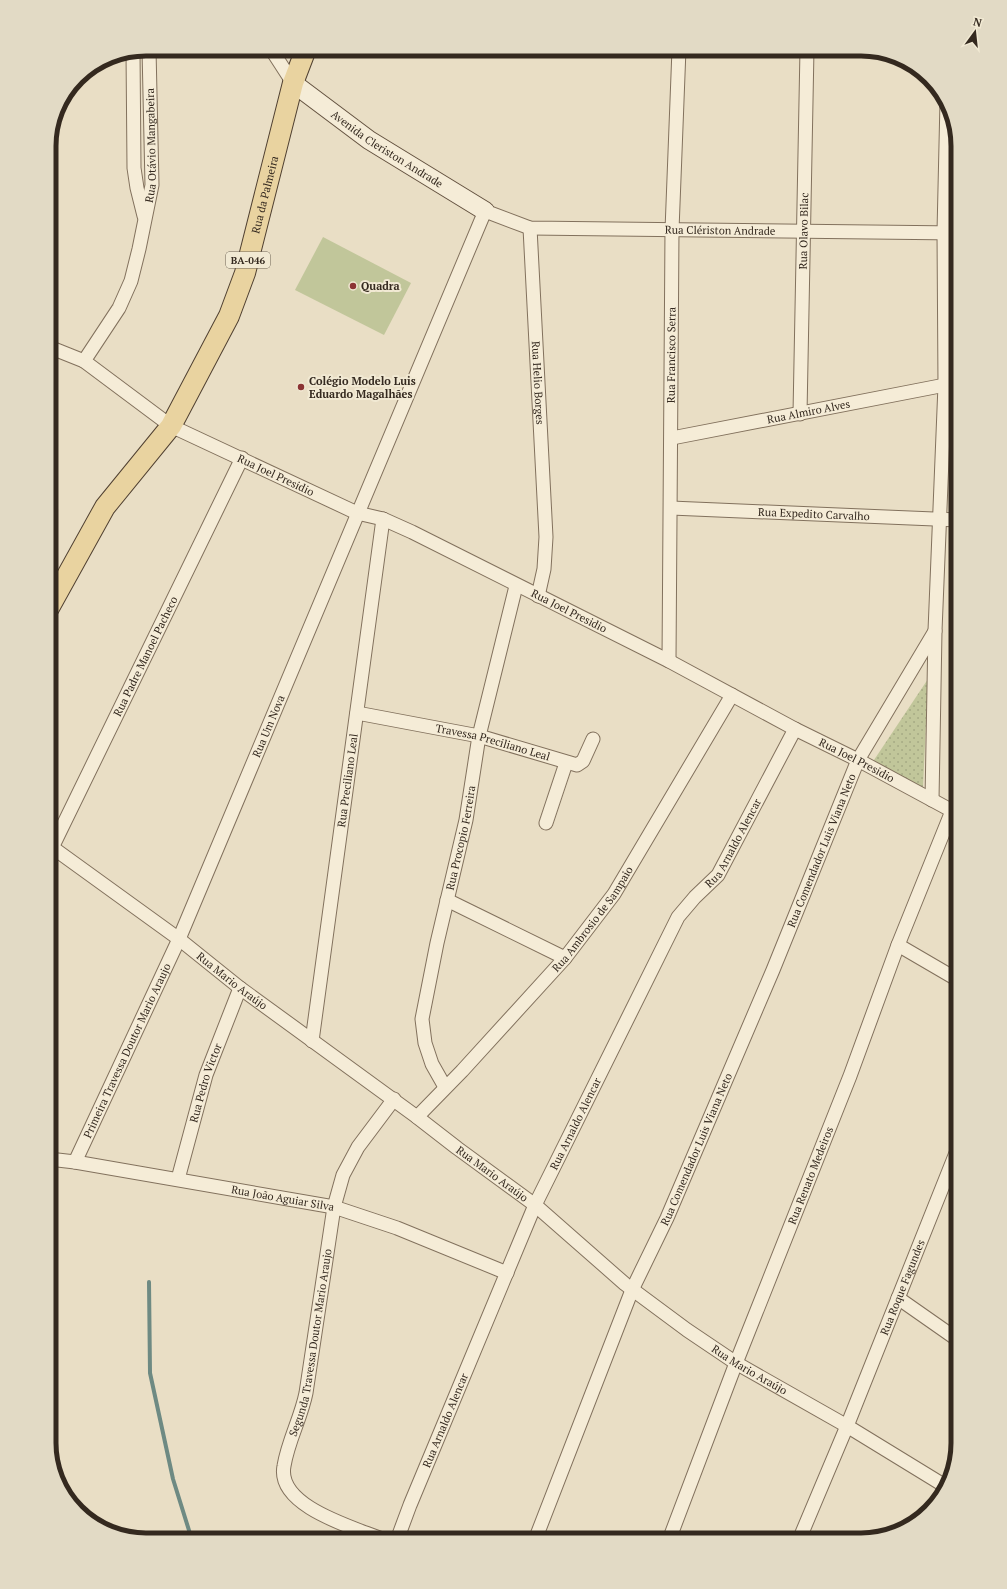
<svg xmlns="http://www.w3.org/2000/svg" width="1007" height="1589" viewBox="0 0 1007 1589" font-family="'PT Serif',serif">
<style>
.green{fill:#c1c69a}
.park{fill:url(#park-dots)}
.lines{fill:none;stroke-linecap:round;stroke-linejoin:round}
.stream{stroke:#6e8a83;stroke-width:4}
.street-casing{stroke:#82715d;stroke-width:15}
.secondary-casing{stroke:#645240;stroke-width:20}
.primary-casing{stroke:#504031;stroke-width:22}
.street{stroke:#f5ecd7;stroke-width:13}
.secondary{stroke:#f5ecd7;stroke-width:18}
.primary{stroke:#e9d3a0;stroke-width:20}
.poi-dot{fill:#8b3333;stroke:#f1e9d3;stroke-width:1.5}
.labels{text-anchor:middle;stroke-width:4;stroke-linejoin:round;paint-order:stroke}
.shield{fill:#f1e9d3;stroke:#6d6355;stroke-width:1}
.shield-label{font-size:10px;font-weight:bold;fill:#34291f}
.street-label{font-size:11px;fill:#34291f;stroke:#f1e9d3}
.poi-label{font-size:11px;font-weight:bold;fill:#34291f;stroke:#f1e9d3;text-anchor:start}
.rim{fill:none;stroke:#34291f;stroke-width:5}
</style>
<defs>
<pattern id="park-dots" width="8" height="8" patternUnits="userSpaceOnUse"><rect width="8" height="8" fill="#c1c69a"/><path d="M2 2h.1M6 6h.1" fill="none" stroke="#a6aa84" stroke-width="1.8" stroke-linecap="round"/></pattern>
</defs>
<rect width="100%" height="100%" fill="#e9dec5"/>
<path class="green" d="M323 237 411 283 384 335 295 290Z"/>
<path class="park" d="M928 679 923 787 872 763Z"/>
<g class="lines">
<path class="stream" d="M149 1282 150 1373 173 1479 192 1540"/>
<defs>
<g id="street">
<path d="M271 49 293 83"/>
<path d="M133 51 134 168 137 188 144 216"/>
<path id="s1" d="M530 228 546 537 544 569 538 596"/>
<path id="s2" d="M49 347 84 361 171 426 357 513 383 519 412 532 669 661 795 729 858 760 958 814"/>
<path id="s3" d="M84 361 119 308 131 281 139 249 152 185 149 49"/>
<path id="s4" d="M800 414 807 49"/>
<path id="s5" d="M672 438 945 385"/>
<path id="s6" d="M671 508 958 520"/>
<path id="s7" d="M669 661 672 230 679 49"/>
<path id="s8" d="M357 713 479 736 577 765 583 761 593 739"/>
<path d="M932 800 935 631 945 385 944 232 947 101"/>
<path d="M546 823 566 763"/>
<path id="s9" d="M49 845 179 939 240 988 417 1117 457 1148 535 1205 625 1284 687 1330 736 1363 847 1426 945 1486"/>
<path id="s10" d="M49 854 242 458"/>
<path d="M447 900 565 958"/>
<path d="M898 945 958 980"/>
<path id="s11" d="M312 1041 383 519"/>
<path id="s12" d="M445 1087 432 1064 425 1043 422 1019 437 943 466 820 479 736 516 586"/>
<path id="s13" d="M417 1117 462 1071 565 958 614 894 732 695"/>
<path id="s14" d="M49 1159 75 1162 334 1207 397 1228 507 1273"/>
<path id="s15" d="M75 1162 179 939 485 211 530 228 958 233"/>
<path id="s16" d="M178 1179 206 1075 240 988"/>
<path d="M898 1298 958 1340"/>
<path id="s17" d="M384 1540C356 1528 276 1507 284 1466 288 1441 301 1418 306 1393L334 1207 343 1175 358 1147 394 1099"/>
<path id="s18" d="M397 1540 410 1505 535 1205 678 917 695 897 718 875 795 729"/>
<path id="s19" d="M535 1540 632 1290 667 1218 773 970 858 760 935 631"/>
<path id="s20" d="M669 1540 736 1363 850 1076 898 945 952 811"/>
<path id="s21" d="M799 1540 847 1426 958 1148"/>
</g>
<g id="secondary">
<path id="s22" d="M293 83 369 140 485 211"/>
</g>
<g id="primary">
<path id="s23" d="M49 608 105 507 171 426 229 316 245 273 293 83 306 49"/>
</g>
</defs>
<use href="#street" class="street-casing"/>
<use href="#secondary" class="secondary-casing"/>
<use href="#primary" class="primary-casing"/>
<use href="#street" class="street"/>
<use href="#secondary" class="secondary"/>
<use href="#primary" class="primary"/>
</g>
<g class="poi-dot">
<circle cx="353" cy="286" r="4"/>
<circle cx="301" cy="387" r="4"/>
</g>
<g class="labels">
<rect class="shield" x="226" y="252" width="44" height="16" rx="3"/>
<g class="shield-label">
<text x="248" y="264">BA-046</text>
</g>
<g class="street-label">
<text dy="4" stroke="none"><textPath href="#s3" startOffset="231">Rua Otávio Mangabeira</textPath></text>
<text dy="4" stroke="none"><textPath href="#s22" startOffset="115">Avenida Cleriston Andrade</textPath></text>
<text dy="4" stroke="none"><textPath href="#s23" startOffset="471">Rua da Palmeira</textPath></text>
<text dy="4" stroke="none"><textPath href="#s15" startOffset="1274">Rua Clériston Andrade</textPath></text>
<text dy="4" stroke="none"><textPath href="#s4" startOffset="183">Rua Olavo Bilac</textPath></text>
<text dy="4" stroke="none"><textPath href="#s7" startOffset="306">Rua Francisco Serra</textPath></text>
<text dy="4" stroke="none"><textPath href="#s1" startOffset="155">Rua Helio Borges</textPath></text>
<text dy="4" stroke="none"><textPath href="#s5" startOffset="139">Rua Almiro Alves</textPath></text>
<text dy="4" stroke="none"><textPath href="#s2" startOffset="262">Rua Joel Presidio</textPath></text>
<text dy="4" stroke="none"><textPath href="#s6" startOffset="143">Rua Expedito Carvalho</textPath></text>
<text dy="4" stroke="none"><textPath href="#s2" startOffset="586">Rua Joel Presidio</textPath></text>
<text dy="4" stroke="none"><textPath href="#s10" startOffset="220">Rua Padre Manoel Pacheco</textPath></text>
<text dy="4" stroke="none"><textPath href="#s15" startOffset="477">Rua Um Nova</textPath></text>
<text dy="4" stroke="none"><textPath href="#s8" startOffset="139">Travessa Preciliano Leal</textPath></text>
<text dy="4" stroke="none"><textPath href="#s2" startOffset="910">Rua Joel Presidio</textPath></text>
<text dy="4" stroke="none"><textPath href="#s11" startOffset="263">Rua Preciliano Leal</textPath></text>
<text dy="4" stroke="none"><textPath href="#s12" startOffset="258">Rua Procopio Ferreira</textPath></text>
<text dy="4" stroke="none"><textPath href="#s18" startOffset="777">Rua Arnaldo Alencar</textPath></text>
<text dy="4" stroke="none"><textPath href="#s19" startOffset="747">Rua Comendador Luis Viana Neto</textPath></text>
<text dy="4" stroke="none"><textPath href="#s13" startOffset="265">Rua Ambrosio de Sampaio</textPath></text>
<text dy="4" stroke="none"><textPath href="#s9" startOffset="228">Rua Mario Araújo</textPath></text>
<text dy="4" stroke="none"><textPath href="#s15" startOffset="123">Primeira Travessa Doutor Mario Araujo</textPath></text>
<text dy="4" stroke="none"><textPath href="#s16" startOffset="100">Rua Pedro Victor</textPath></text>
<text dy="4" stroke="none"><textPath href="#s18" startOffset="453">Rua Arnaldo Alencar</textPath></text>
<text dy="4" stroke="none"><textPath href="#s19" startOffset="423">Rua Comendador Luis Viana Neto</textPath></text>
<text dy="4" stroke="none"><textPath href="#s9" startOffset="552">Rua Mario Araújo</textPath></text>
<text dy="4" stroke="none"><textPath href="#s20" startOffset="391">Rua Renato Medeiros</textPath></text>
<text dy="4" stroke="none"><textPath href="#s14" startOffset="237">Rua João Aguiar Silva</textPath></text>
<text dy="4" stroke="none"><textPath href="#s21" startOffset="273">Rua Roque Fagundes</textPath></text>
<text dy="4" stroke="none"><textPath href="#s17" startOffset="260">Segunda Travessa Doutor Mario Araujo</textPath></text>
<text dy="4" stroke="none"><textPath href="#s9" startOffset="876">Rua Mario Araújo</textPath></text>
<text dy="4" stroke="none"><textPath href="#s18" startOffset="129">Rua Arnaldo Alencar</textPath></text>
</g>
<g class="poi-label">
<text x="361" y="290">Quadra</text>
<text x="309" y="385">Colégio Modelo Luis<tspan x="309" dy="13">Eduardo Magalhães</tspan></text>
</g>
</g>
<path d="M0 0H1007V1589H0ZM146 56H861A90 90 0 0 1 951 146V1443A90 90 0 0 1 861 1533H146A90 90 0 0 1 56 1443V146A90 90 0 0 1 146 56Z" fill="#e2dac5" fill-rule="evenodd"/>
<path class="rim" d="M146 56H861A90 90 0 0 1 951 146V1443A90 90 0 0 1 861 1533H146A90 90 0 0 1 56 1443V146A90 90 0 0 1 146 56Z"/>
<g transform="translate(975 32) rotate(15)" stroke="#f1e9d3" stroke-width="3" paint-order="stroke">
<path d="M0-3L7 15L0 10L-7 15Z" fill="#34291f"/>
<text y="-6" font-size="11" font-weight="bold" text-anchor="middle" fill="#34291f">N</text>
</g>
</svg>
